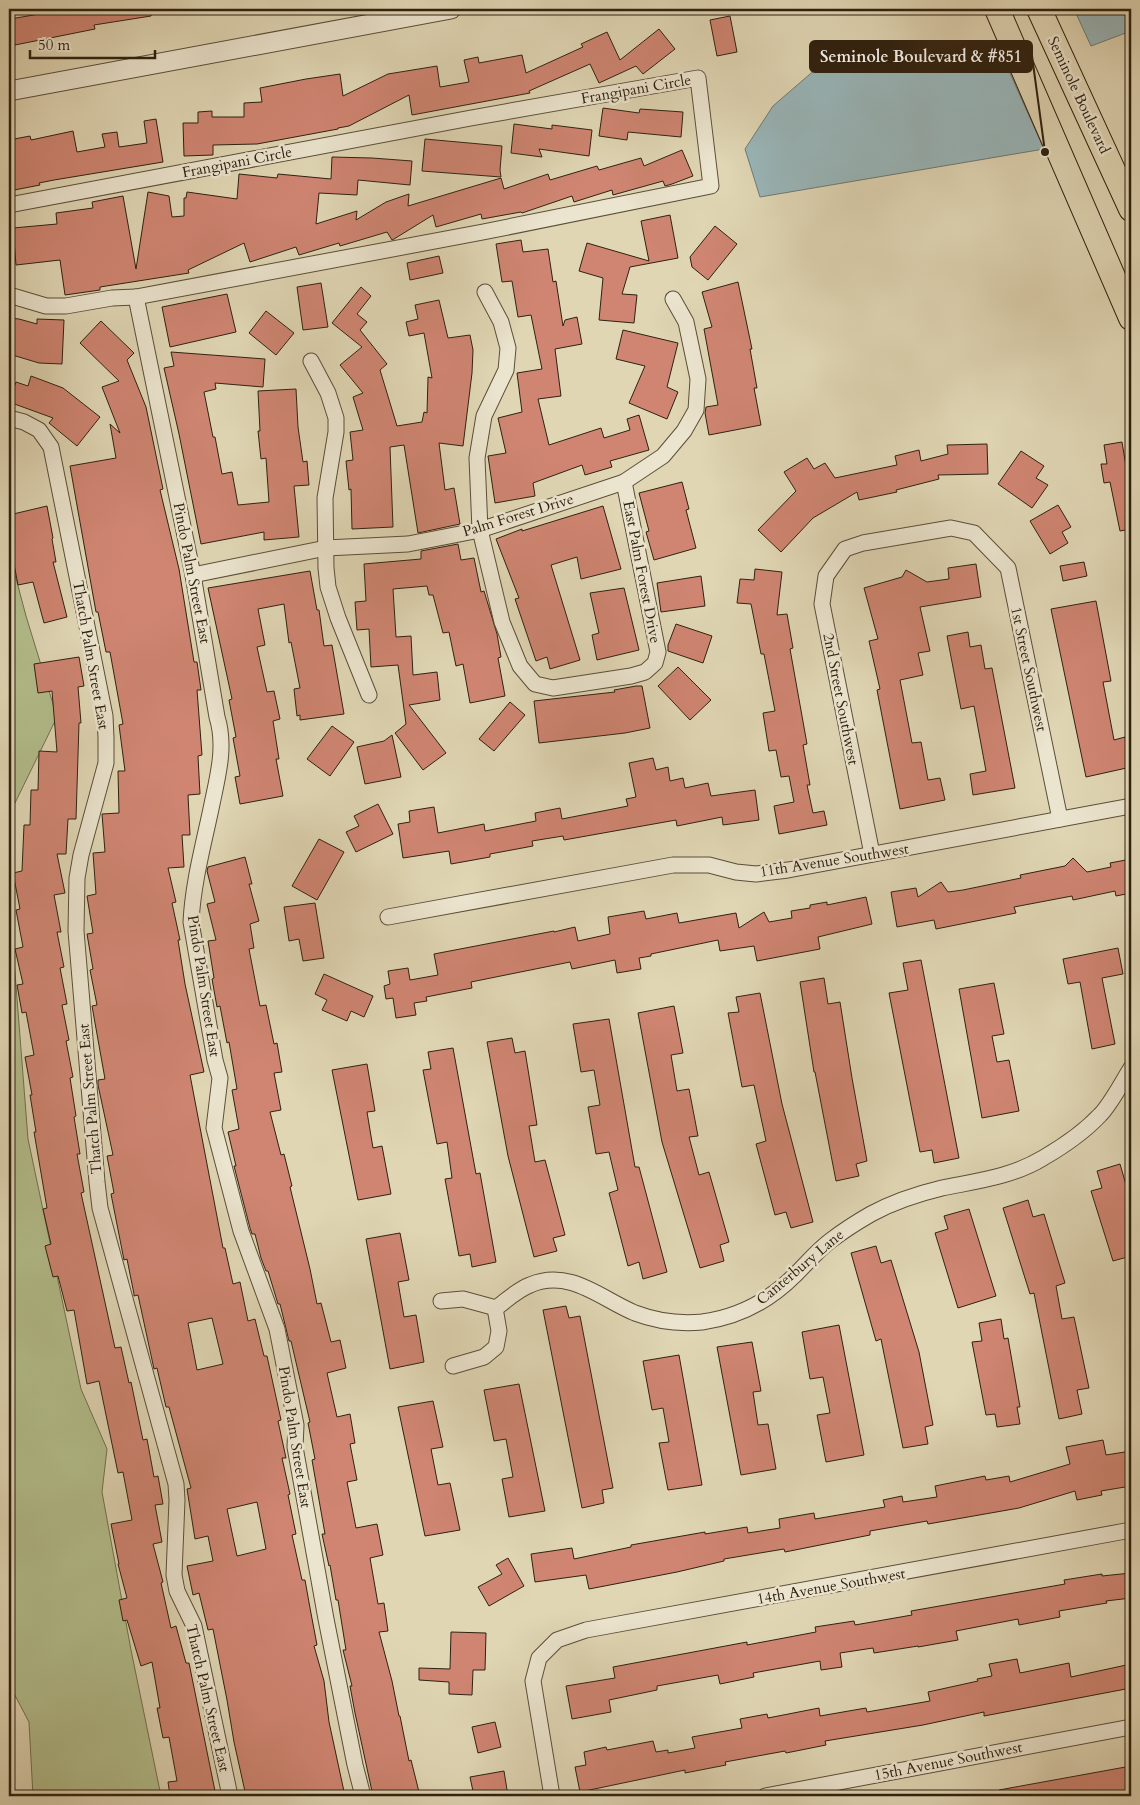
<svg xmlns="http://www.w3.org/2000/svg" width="1140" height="1805" viewBox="0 0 1140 1805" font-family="Cardo,serif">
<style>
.green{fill:#b3be8c;stroke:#71704e}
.water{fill:#99b6b9;stroke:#6f7a75}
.building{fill:#cf8572;stroke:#2f2110;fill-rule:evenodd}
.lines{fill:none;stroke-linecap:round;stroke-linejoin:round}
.minor-casing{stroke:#5b4e39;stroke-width:17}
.tertiary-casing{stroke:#5b4e39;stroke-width:21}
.primary-casing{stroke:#2f2110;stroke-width:26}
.minor{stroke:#ebe4ce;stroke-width:15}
.tertiary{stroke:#ebe4ce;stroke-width:19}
.primary{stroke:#e0d6b4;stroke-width:24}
.labels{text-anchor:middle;stroke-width:5;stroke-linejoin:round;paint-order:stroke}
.street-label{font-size:15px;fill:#2f2110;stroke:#ebe4ce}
.leader{fill:none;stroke:#2f2110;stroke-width:2}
.callout-dot{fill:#2f2110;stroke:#ebe4ce;stroke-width:2}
.callout{fill:#2f2110;stroke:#2f2110;stroke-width:2}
.callout-label{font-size:16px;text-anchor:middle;font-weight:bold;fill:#fff}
</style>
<rect width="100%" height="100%" fill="#e0d6b4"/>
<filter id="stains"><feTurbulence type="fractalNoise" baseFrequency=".004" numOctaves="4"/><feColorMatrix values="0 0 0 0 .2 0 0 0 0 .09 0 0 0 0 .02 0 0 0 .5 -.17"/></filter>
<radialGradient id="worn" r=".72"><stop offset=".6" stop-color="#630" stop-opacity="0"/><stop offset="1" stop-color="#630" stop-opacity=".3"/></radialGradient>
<path class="green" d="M9 552 26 616 57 717 14 805V960L28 1139 81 1389 107 1449 102 1492 131 1650 161 1796H33L29 1722 9 1684Z"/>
<g class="water">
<path d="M1074 9H1131V31L1091 46Z"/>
<path d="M930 50 1000 51 1044 149 760 197 745 149 773 106 817 68 879 55Z"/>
</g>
<g class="building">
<path d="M57 9H151V16L94 25 95 29 15 45 10 19 57 11Z"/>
<path d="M730 16 737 52 717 56 710 20Z"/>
<path d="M659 29 675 49 643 74 636 66 599 83 590 64 529 91 530 93 412 115 409 95 349 126 338 128V129L257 144 213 145V155L184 156 183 123H198V112L212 111V117H244V103L262 102 260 88 306 79 340 74 343 96 388 74 437 66 440 87 469 82 464 60 478 57 479 63 522 55 526 73 583 47 581 44 607 32 620 60Z"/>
<path d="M603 108 639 113 640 109 683 112 681 137 628 132 627 140 599 136Z"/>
<path d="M156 119 163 162 54 180 39 183 40 185 9 191V140L30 136 31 140 73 131 77 152 105 147 102 134 117 132 119 147 147 143 144 121Z"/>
<path d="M514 124 552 129V125L592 130 589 156 539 149 542 157 511 153Z"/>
<path d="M425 139 502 146 500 170 501 177 422 171Z"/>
<path d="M682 150 693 176 672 184 665 186 663 181 613 195 612 190 574 202 572 196 522 213 521 212 482 219 481 214 436 227 433 215 394 239 392 240 387 232 340 246 339 243 299 255 296 247 250 262 244 243 188 270 189 273 100 287V290L65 295 60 260 16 265 13 228 57 224 56 213 93 208 92 202 123 196 136 269 148 192 169 196 172 217 184 216V198H186L187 192 237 199 239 174 277 178 278 174 331 179 332 157 372 158 412 161 410 185 358 180 357 195 319 193 316 224 357 211 356 220 386 202 409 194 408 206 501 178 504 189 548 174 550 180 597 166 599 170 641 158 644 166Z"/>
<path d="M670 215 678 258 630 267 622 294 637 295 634 323 599 320 603 278 579 271 587 243 649 261 641 221Z"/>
<path d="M715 226 737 244 708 280 692 267 690 257Z"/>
<path d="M521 240 523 252 548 249 553 282 556 281 563 326 565 320 577 317 582 344 555 349 561 396 538 399 549 445 601 428 604 438 630 430 627 419 639 415 649 450 610 461 612 467 585 475 582 465 533 483 535 496 495 503 488 456 506 453 498 418 522 412 517 373 542 369 531 315 518 317 512 281 502 282 496 244Z"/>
<path d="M439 256 443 273 410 280 407 263Z"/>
<path d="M738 282 752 349H750L757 388H754L761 425 709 435 705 413 706 407 718 405 704 329 712 327 702 292Z"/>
<path d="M321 283 328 327 303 330 297 287Z"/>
<path d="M361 287 371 296 357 314 367 322 360 330 387 364 380 370 397 426 422 422 424 412 427 413 428 377 432 378 424 333 409 336 406 322 418 319 415 305 439 300 448 338 470 335 473 350 472 373 463 446 439 443 445 490 454 488 460 524 418 533 404 445 390 447 393 527 352 529 351 489 349 490 346 461 353 460 350 432 363 430 353 397 363 393 340 365 362 347 332 323Z"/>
<path d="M227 294 236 332 170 347 162 307Z"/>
<path d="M266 311 294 333 276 355 249 333Z"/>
<path d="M9 318 19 319 37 324V319L64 320 62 364 39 363 9 354Z"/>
<path d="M101 321 134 353 127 360 146 407 163 489 160 490 179 569 194 662H197L201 690H197L202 755 198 756 200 794 188 795 190 835H182L184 867 168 868 176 902 172 903 180 940H178L185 984 204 1072 190 1075 223 1248H225L233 1284 240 1282 248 1321 255 1319 264 1356H267L281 1420 278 1421 286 1458H282L290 1494 288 1495 296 1534 292 1535 302 1580H305L310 1608 317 1645 314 1646 324 1681 329 1722 345 1796H246L234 1742 227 1700 213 1629 208 1630 199 1593 193 1595 187 1566 213 1561 208 1536 195 1539 187 1489 191 1488 169 1407H166L157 1368 154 1369 138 1295 134 1296V1294L127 1259 124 1260 111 1194 114 1193 107 1156 113 1155 98 1085V1080L105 1079 92 1006 97 1005 90 970 93 969 87 934 93 933 87 896 96 894 93 853 105 852 102 814 119 813 118 771H125L119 725 123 724 110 652H106L98 612H96L70 466 116 458 110 424 120 433 102 387 119 381 80 343ZM212 1318 223 1364 197 1370 188 1323ZM257 1502 266 1549 237 1556 227 1509Z"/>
<path d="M623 330 678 343 667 387 678 392 667 419 629 403 645 366 616 359Z"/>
<path d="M171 352 265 359 263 387 215 383 216 389 204 392 213 437H215L222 474 232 472 238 505 269 502 266 458 261 459 258 431H260L258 391 296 389 298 427 303 462 307 461 309 485 294 486 299 537 264 540V532L201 544 179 434 164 368 174 366Z"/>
<path d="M31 376 63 388 100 417 77 446 49 423 53 418 9 402 16 382 28 386Z"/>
<path d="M1122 442 1131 497V529L1120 531 1110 482 1104 483 1101 464H1107L1104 445Z"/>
<path d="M987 444 988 474 938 475 939 479 896 490 897 492 859 500 857 492 813 518 781 552 758 530 796 491 784 472 807 458 814 469 825 463 835 478 897 465 895 456 919 450 921 461 948 454 947 445Z"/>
<path d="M1021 451 1044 466 1036 478 1048 485 1032 508 998 484Z"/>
<path d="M682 482 689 509 686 510 696 548 654 560 646 532 649 531 639 493Z"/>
<path d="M1058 505 1071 527 1062 532 1068 543 1050 554 1030 521Z"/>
<path d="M47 506 53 538 52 539 56 562H53L67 617 44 623 33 582 18 585 11 548H9V515Z"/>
<path d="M603 506 621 569 581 579 577 557 551 565 580 660 550 669 547 657 536 661 515 599 519 598 496 539 522 529V531Z"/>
<path d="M458 544 461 560 474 558 481 592 484 591 497 634 501 657 498 658 505 696 470 703 463 664 456 666 449 632 443 633 433 595H429L427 586 393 589 396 637 411 636 413 675 437 672 440 700 409 705 446 753 423 770 395 733 406 724 398 665 371 667 369 629 357 630 355 602 366 601 364 564 421 559V551Z"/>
<path d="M1084 562 1087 576 1063 581 1060 566Z"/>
<path d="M976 564 981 597 920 607 930 651 918 653 923 675 900 680 912 743 921 742 928 780 940 778 945 800 900 809 877 690 880 689 869 641 878 639 864 588 902 577 906 570 927 582 949 579 948 568Z"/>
<path d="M755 569 782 572 777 615 787 614 793 648 790 649 807 744 803 745 810 785H807L813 813 824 811 827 825 779 834 774 806 794 802 789 776 781 777 776 750 769 751 763 713 775 711 764 654H761L751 604 737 603 740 579 754 580Z"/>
<path d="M310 571 317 610H319L324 646 332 645 344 714 300 720V715L297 716 294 689 300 688 291 642 289 643 284 604 258 609 265 645 257 647 267 692 274 691 280 719 273 721 279 759H276L283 796 240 804 235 777 240 776 233 738 236 737 229 700 232 699 208 588Z"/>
<path d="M701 576 705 606 661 612 657 583Z"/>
<path d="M624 588 639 650 597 660 592 635 599 633 590 593Z"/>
<path d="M1096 601 1111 681 1103 682 1114 740 1125 737 1131 767 1086 777 1051 609Z"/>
<path d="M676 624 712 636 703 663 668 651V645Z"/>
<path d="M968 632 970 647 981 645 985 669 992 668 1015 788 973 795 970 774 986 771 974 706 961 709 947 636Z"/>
<path d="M79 657 84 686 78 687 81 723H79L76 819H68L66 854H57L65 893 54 895 61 932H57L64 967 60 968 67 1004 62 1005 69 1040 66 1041 73 1077 70 1078 76 1116 74 1117 80 1154H77L84 1192 81 1193 115 1348 121 1347 129 1383 131 1382 143 1440 147 1439 154 1477 158 1476 163 1504 155 1505 162 1542 153 1544 163 1582 161 1583 171 1628 176 1626 186 1663H189L216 1796H170L168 1782 177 1781 169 1737 163 1738 157 1708H160L152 1662 141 1666 127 1620 123 1621 119 1600 127 1598 118 1564H119L111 1524 132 1520 123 1472 118 1473 99 1381 87 1384 74 1310 67 1311 58 1276 53 1277 45 1246 51 1244 43 1209 47 1208 34 1132H36L30 1095H32L25 1057 34 1055 26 1012 22 1013 17 985 23 984 15 949 23 947 16 910 20 909 13 873 22 871 24 825H30L31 790H38L39 751 57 752 52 691 38 693 34 664Z"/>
<path d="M678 667 711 700 690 720 658 686Z"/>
<path d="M636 686H642L650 728 625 733 539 743 534 701 615 692 614 690Z"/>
<path d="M510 702 525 715 494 751 479 739Z"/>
<path d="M332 726 354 742 330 776 307 759Z"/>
<path d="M392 735 401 777 365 784 357 747 384 741Z"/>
<path d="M653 758 656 770 668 767 670 781 683 778 685 788 708 783 711 796 755 790 759 820 723 825 722 817 677 826 676 820 564 840 563 836 532 841 533 846 490 854V857L451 864 449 851 403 858 398 824 410 822 409 811 434 807 438 833 484 824 485 831 536 821 535 813 560 808 562 819 628 806 626 799 636 797 629 763Z"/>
<path d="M378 804 393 834 356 852 346 832 359 826 354 816Z"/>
<path d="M319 839 344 852 317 900 292 886Z"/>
<path d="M245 857 252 884H249L259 921 250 924 254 948 249 949 260 1006 266 1005 274 1044 277 1043 282 1072 274 1073 281 1110 270 1112 281 1155 284 1154 292 1186 290 1187 310 1269 317 1304 321 1303 331 1342 340 1340 346 1368 327 1373 337 1417 350 1414 355 1443 350 1444 357 1480 347 1482 356 1528 377 1524 383 1555 370 1558 378 1604 384 1603 388 1631 379 1632 392 1681 399 1716H400L409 1761 411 1760 420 1796H373L355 1713 350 1686H352L343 1650H346L338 1600H336L330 1565 329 1566 322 1534H325L312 1460 315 1459 308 1423 310 1422 291 1341H289L280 1304H278L268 1271H266L261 1258 255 1234H252L250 1228 234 1166H236L228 1132 239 1129 232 1090 237 1089 229 1042 227 1043 220 1006 217 1007 212 979 214 978 208 941 216 940 207 904 215 902 207 871 208 867Z"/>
<path d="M1073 858 1087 872 1111 867 1110 863 1131 859V893L1116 896 1115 891 1073 900 1072 896 1014 907 1016 913 936 929 934 920 897 927 891 892 916 888 918 897 941 882 948 892 963 890 1021 878 1020 875 1065 866Z"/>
<path d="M866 897 872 924 818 937 820 949 757 961 754 946 720 951 718 940 651 954V956L639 958 641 969 617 973 615 960 572 969 570 962 471 982 472 988 426 997 427 1001 414 1003 416 1015 396 1018 393 998 386 999 384 986 390 984 388 971 408 968 410 980 438 975 434 954 554 931V932L575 927 578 941 610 934 608 917 644 911 646 919 677 913 679 923 736 913 739 928 764 912 769 922 792 918 791 911 810 908V905L827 902V905Z"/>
<path d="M315 903 324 958 303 961 299 939 289 941 284 907Z"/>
<path d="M1118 948 1123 974 1102 978 1115 1044 1092 1049 1080 982 1068 984 1063 959Z"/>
<path d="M921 960 959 1158 934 1163 932 1150 920 1152 889 993 908 990 903 963Z"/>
<path d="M324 974 373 996 364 1017 351 1011 347 1021 322 1010 327 1000 315 994Z"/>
<path d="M824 978 828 1004 840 1002 852 1078 867 1161 856 1164 859 1176 836 1181 815 1072H814L800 982Z"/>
<path d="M994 983 1004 1034 992 1036 997 1062 1009 1060 1019 1111 982 1118 959 989Z"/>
<path d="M760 993 782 1104 813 1222 791 1228 786 1212 775 1215 756 1144 766 1141 754 1085 742 1087 728 1013 739 1012 736 997Z"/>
<path d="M674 1006 683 1053 671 1055 677 1091 689 1089 698 1136 689 1137 699 1175 709 1172 729 1242 720 1245 724 1261 700 1268 662 1142 638 1013Z"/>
<path d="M609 1019 635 1167H639L667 1272 643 1279 639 1262 628 1266 609 1193 618 1190 609 1152 596 1154 588 1107 600 1105 594 1070 581 1072 573 1024Z"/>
<path d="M512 1038 515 1053 525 1051 537 1125 529 1126 535 1162 545 1160 565 1235 553 1238 557 1251 534 1257 508 1156 487 1042Z"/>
<path d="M453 1048 476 1174 480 1173 496 1262 472 1267 470 1254 459 1256 445 1179 452 1178 447 1142 437 1144 423 1070 431 1069 428 1052Z"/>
<path d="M367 1064 375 1111 367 1112 373 1148 382 1146 391 1194 358 1200 332 1070Z"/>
<path d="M1120 1164 1131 1202V1256L1113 1261 1091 1191 1102 1188 1097 1171Z"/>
<path d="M1028 1200 1033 1217 1044 1214 1065 1283 1056 1286 1062 1319 1074 1317 1089 1388 1077 1390 1082 1414 1059 1419 1034 1293 1030 1294 1003 1208Z"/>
<path d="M969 1209 996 1296 958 1308 935 1233 948 1229 944 1216Z"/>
<path d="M400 1233 409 1280 398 1282 404 1317 416 1315 424 1362 390 1369 366 1239Z"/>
<path d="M876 1246 881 1263 891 1260 919 1352 933 1425 925 1427 928 1444 903 1448 881 1339 876 1341 851 1253Z"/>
<path d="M566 1306 569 1318 580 1316 613 1488 602 1490 604 1503 582 1508 543 1310Z"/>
<path d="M1001 1319 1004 1339 1008 1338 1020 1407H1017L1020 1424 997 1427 995 1414 986 1415 972 1342 982 1341 979 1323Z"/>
<path d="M839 1325 864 1455 826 1462 817 1415 830 1413 823 1377 810 1379 802 1332Z"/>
<path d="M752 1342 761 1391 753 1392 758 1425 768 1424 776 1469 741 1475 717 1347Z"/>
<path d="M679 1355 702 1485 668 1490 659 1443 669 1442 663 1408 652 1410 643 1361Z"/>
<path d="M519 1384 545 1511 509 1517 502 1479 513 1477 506 1439 494 1441 484 1390Z"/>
<path d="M433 1401 443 1447 431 1449 438 1485 450 1483 460 1530 425 1536 398 1407Z"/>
<path d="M1103 1440 1106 1455 1131 1451V1486L1101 1491 1102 1495 1077 1500 1075 1491 1019 1508 928 1524 927 1521 870 1531V1535L785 1552 784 1549 724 1559V1561L677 1572 589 1589 586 1575 535 1582 531 1554 572 1548 574 1559 631 1547V1545L705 1532V1534L747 1527 748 1533 780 1528 779 1519 814 1513 815 1519 885 1507 883 1500 902 1496 903 1502 937 1497 935 1486 985 1476 986 1480 1009 1476 1010 1482 1070 1464 1066 1447Z"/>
<path d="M508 1558 524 1586 489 1606 478 1587 502 1574 496 1565Z"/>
<path d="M1131 1573V1598L1106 1601 1107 1603 1059 1611 1060 1617 1019 1625 1018 1619 956 1631 958 1640 918 1647V1646L874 1653 873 1648 840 1653 842 1667 821 1670 820 1661 753 1673 754 1677 720 1684 718 1675 657 1686V1690L609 1700 611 1712 572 1719 566 1686 615 1678 613 1667 747 1642V1645L816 1632 815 1627 854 1621 855 1625 912 1615 911 1611 1065 1584 1064 1580 1102 1574V1576Z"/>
<path d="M451 1632 486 1633 485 1670H473L472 1695 449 1694V1682L419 1680V1668L450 1669Z"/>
<path d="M1017 1659 1020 1673 1069 1663 1071 1677 1131 1664V1688L984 1716V1712L923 1725 825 1741 826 1745 786 1753 785 1751 725 1762 726 1765 685 1773V1770L580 1792 575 1767 586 1765 584 1752 606 1747 607 1750 653 1741 656 1752 668 1750V1753L695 1748 692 1737 742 1728 740 1719 767 1714 768 1718 819 1708 820 1716 866 1708 867 1712 930 1701 928 1692 978 1681 977 1679 992 1676 989 1664Z"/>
<path d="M495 1722 501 1747 478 1753 472 1727Z"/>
<path d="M1131 1766V1796H999V1790Z"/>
<path d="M504 1771 508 1796H474L470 1777Z"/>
</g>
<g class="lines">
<defs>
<g id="minor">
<path d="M9 205 471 118 698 78 711 186 483 232 136 297 112 298 66 306H46L9 295"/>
<path d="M485 292 501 322 508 348 506 370 484 416 477 458 480 530 502 622 520 666 535 684 553 688 631 676 645 672 655 663 658 652 624 482"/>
<path d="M136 297 193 575 217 717C226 746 218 775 212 804 204 843 193 882 191 922L215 1060 220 1078 214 1128 241 1231 277 1329 296 1425 295 1447 326 1619 355 1765 363 1796"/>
<path d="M311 361 328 393 336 418V432L325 498 326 568 328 587 338 618 369 695"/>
<path d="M9 418 24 422 39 430 51 447 101 696 105 716 106 738V763L81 855 77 878 76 931 97 1182 100 1208 176 1484 177 1500 174 1575 177 1591 194 1626 230 1796"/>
<path d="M193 575 326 548 408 544 480 530 624 482 663 456 684 431 696 410 698 379 686 322 673 299"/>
<path d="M872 854 822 604 826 576 845 549 863 543 951 528 974 533 1008 568 1060 819"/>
<path d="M388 917 673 865H709L736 872 756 874 788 870 1131 806"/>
<path d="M441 1301 463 1299 496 1308C507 1300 517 1290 530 1285 570 1268 601 1299 635 1313 656 1321 680 1324 702 1322 739 1317 769 1301 795 1275 806 1264 817 1251 830 1241 843 1231 857 1222 871 1214 893 1202 917 1194 942 1188 976 1181 1012 1177 1043 1158 1062 1147 1084 1132 1100 1115 1111 1104 1122 1082 1131 1068"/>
<path d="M453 1366 484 1357 496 1347 499 1331 495 1308"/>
<path d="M552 1796 533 1681 539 1658 557 1640 586 1630 1131 1530"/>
<path d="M765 1796 1131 1727"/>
</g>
<path id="tertiary" d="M9 91 451 9"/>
<g id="primary">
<path d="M997 9 1131 318"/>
<path d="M1039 9 1131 209"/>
</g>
</defs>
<use href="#minor" class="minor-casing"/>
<use href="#tertiary" class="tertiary-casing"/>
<use href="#primary" class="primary-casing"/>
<use href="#minor" class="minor"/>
<use href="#tertiary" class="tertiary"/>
<use href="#primary" class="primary"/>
</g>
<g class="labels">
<g class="street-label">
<text transform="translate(636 89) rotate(-10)" y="5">Frangipani Circle</text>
<text transform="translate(1079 95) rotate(65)" y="5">Seminole Boulevard</text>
<text transform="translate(237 162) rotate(-11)" y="5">Frangipani Circle</text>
<text transform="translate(518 515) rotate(-17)" y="5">Palm Forest Drive</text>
<text transform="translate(642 572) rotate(79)" y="5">East Palm Forest Drive</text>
<text transform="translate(192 573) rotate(79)" y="5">Pindo Palm Street East</text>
<text transform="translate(91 655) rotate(80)" y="5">Thatch Palm Street East</text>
<text transform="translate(1029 669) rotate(78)" y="5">1st Street Southwest</text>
<text transform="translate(841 699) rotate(79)" y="5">2nd Street Southwest</text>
<text transform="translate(834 860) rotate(-9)" y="5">11th Avenue Southwest</text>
<text transform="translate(204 986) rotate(81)" y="5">Pindo Palm Street East</text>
<text transform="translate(90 1099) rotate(-95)" y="5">Thatch Palm Street East</text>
<text transform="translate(800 1267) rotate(-40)" y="5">Canterbury Lane</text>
<text transform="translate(295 1437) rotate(81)" y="5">Pindo Palm Street East</text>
<text transform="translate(831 1586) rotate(-10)" y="5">14th Avenue Southwest</text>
<text transform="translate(208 1698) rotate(77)" y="5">Thatch Palm Street East</text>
<text transform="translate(948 1761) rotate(-11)" y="5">15th Avenue Southwest</text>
</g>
</g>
<path class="leader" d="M1045 152L1032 56"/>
<circle class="callout-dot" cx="1045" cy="152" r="5"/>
<rect class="callout" x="810" y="41" width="222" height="31" rx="5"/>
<g class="callout-label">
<text x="921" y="62">Seminole Boulevard &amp; #851</text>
</g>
<rect width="1140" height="1805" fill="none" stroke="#e0d6b4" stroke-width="30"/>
<rect x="10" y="10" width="1120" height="1785" fill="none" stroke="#2f2110" stroke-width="2.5"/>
<rect x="15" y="15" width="1110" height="1775" fill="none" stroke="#2f2110"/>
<path d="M30 50v8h125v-8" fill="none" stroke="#2f2110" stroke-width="2.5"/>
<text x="38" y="50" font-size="15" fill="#2f2110" stroke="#ebe4ce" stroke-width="4" paint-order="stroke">50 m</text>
<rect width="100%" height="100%" filter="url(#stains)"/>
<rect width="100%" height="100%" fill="url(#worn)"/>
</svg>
